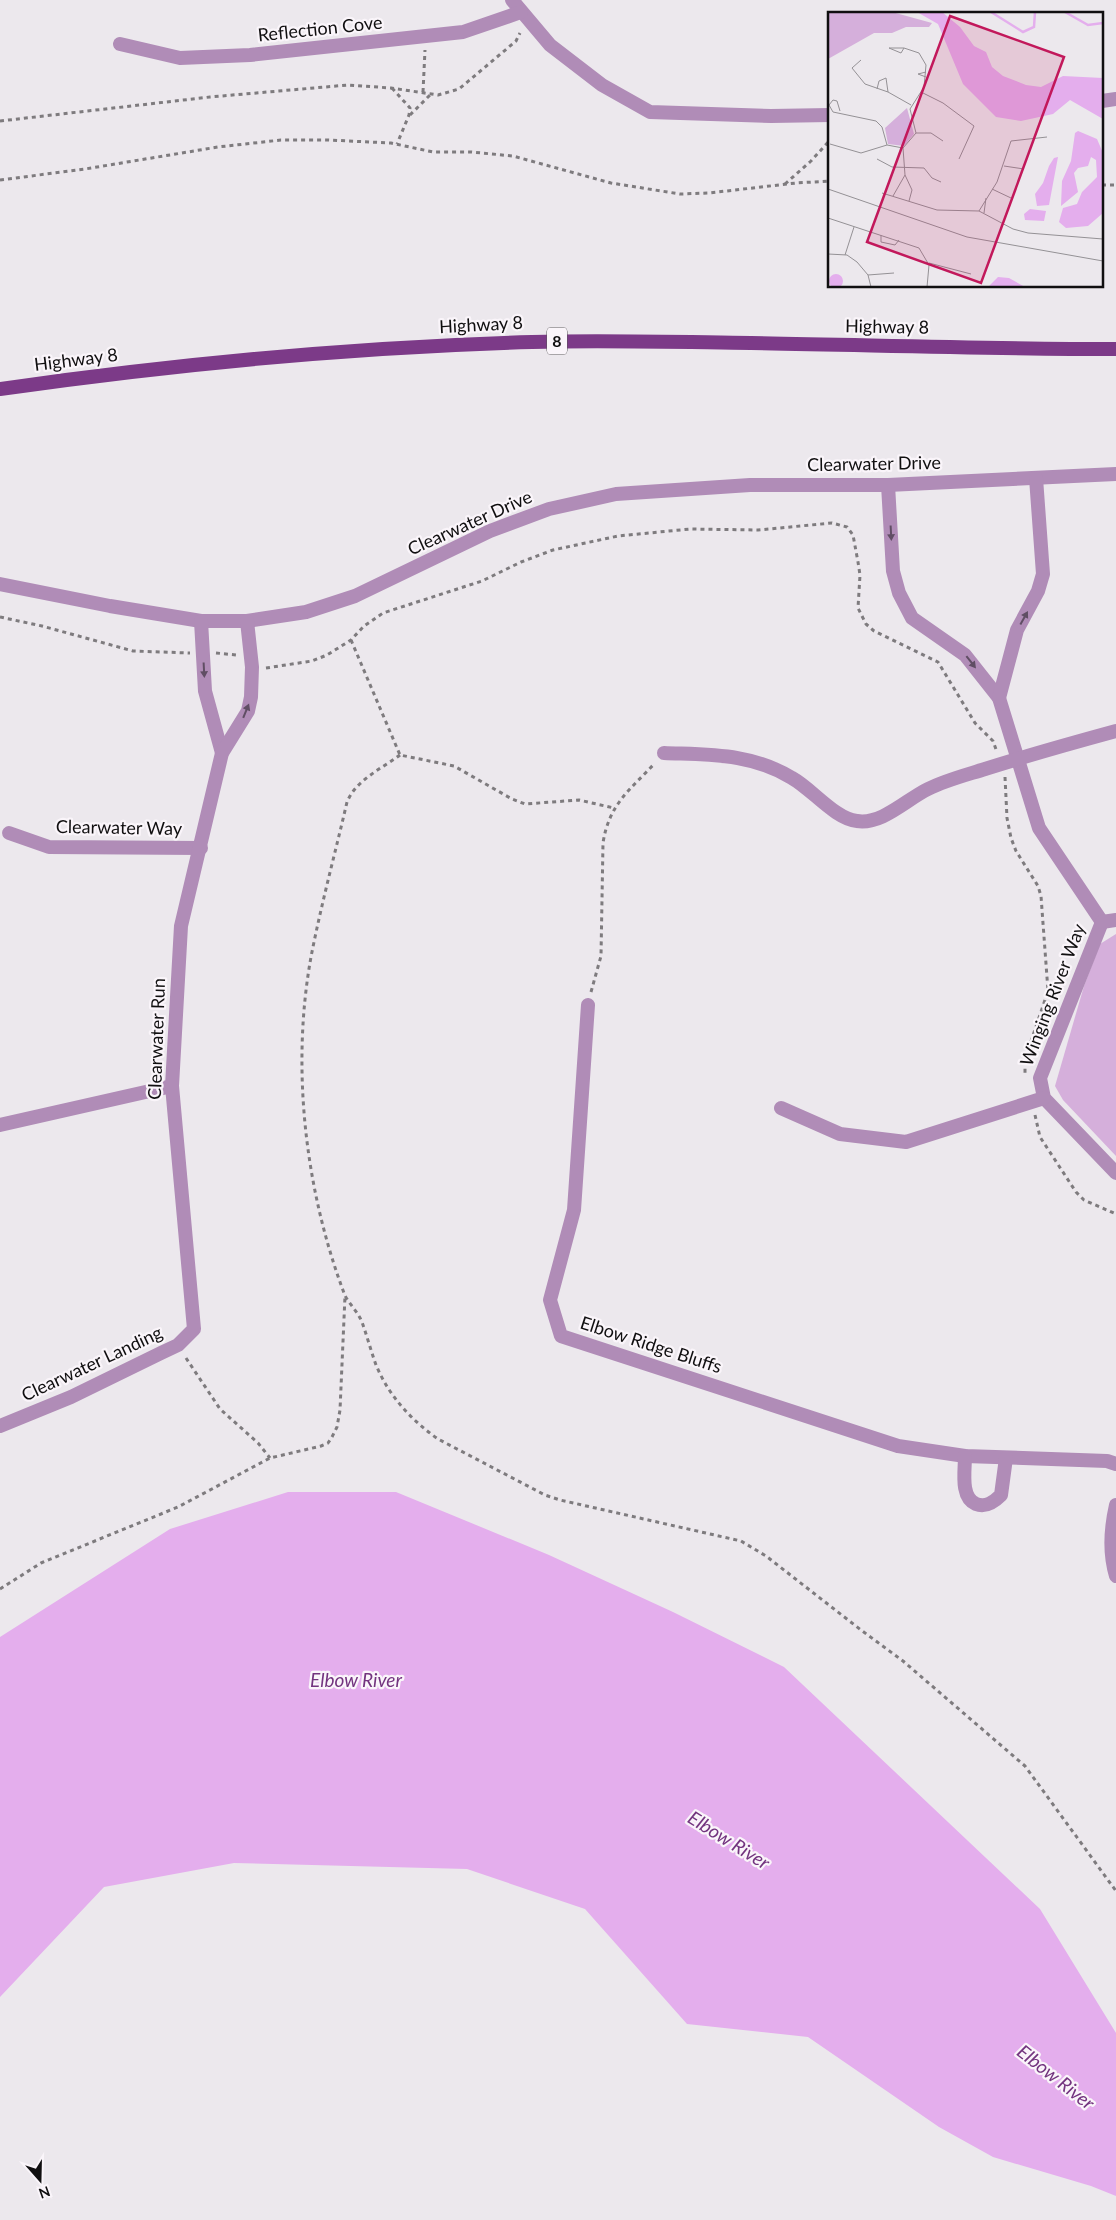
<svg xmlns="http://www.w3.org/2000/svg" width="1116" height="2220" viewBox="0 0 1116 2220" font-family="Lato,sans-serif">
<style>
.green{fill:#d5afdb}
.water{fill:#e4aeed}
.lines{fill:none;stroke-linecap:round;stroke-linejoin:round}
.path{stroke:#7e7b7e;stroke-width:3;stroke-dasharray:4 4;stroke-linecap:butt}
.minor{stroke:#b08cb7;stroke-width:14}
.primary{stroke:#7c3a88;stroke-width:14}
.oneway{fill:#604e64}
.labels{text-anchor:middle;stroke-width:4.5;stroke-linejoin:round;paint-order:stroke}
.shield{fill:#faf5fa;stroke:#565456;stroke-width:1}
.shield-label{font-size:16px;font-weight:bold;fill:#100f10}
.street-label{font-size:18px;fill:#100f10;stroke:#faf5fa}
.water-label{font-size:19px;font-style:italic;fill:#73347f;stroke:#faf5fa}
.inset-river{fill:none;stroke:#e4aeed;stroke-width:2.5}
.inset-road{fill:none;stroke:#949195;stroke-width:1}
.view{fill:#c2185b;fill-opacity:0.15;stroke:#c2185b;stroke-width:2.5}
.inset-edge{fill:none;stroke:#100f10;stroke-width:2.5}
</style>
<rect width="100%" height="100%" fill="#ece8ed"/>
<path class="green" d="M1116 934V1156L1063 1100 1055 1086 1084 986 1100 944Z"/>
<path class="water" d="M288 1492H396L549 1555 673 1612 784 1667 1040 1909 1116 2033V2196L1091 2186 993 2157 939 2127 808 2037 687 2024 585 1909 467 1869 234 1863 104 1887 0 1997V1637L170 1529Z"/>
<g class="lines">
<g class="path">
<path d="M392 88 410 108 409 115 397 144"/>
<path d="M423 92 425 50"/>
<path d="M410 115 431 94"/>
<path d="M0 121 210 97 348 85 391 88 438 95 459 89 516 41 520 33"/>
<path d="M0 180 85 169 218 147 281 140H328L391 143 433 152H471L513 156 611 183 680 194 709 193 796 183 830 181"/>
<path d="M785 184 811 161 830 140"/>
<path d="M1102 185H1116"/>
<path d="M0 617 42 626 133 651 190 653"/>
<path d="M351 640 400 755 454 766 512 799 525 804 579 800 614 808"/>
<path d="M216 653 237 655"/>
<path d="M266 668 312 661 327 655 351 640 364 626 383 613 482 581 521 562 553 550 618 536 690 529 758 530 832 523 847 527 853 535 858 562 860 575 858 608 866 624 874 631 938 662 975 723 993 741 997 752"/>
<path d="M400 755C381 769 356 780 347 802 335 854 321 905 311 957 291 1067 305 1189 344 1293 347 1302 357 1310 362 1322 367 1336 371 1351 376 1365 389 1396 411 1420 438 1439L545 1495 560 1500 741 1541 766 1556 861 1630 903 1661 1025 1766 1116 1891"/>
<path d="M1005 777 1007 818 1011 838 1016 851 1038 886 1041 896 1048 991 1025 1059V1075"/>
<path d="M591 992 601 956 603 843C609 804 630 790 655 763"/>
<path d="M1035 1115 1040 1137 1076 1192 1084 1200 1116 1214"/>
<path d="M186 1358 220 1409 258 1443 270 1458"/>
<path d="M0 1589 41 1563 178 1507 270 1458 321 1446 328 1443 332 1437 337 1427 340 1410 345 1296"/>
</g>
<g class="minor">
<path d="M512 0 550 45 602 85 650 112 771 116 830 115"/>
<path d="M120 44 180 58 250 55 463 32 521 12"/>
<path d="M1102 101 1116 99"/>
<path d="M888 485 893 571 899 593 912 618 965 655 999 698 1039 828 1102 922"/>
<path d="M0 584 110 606 201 621H247L306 612 355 596 490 531 549 509 616 494 750 485H888L1116 474"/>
<path d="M201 621 205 691 222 753"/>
<path d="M999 698 1017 630 1038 591 1043 574 1036 478"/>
<path d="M664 753C710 755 751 753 792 778 812 789 835 819 857 821 882 825 907 799 928 789 946 780 966 775 985 769 1029 755 1072 743 1116 731"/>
<path d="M9 833 49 847 201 848"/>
<path d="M1102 922 1040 1078 1044 1098 1116 1173"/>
<path d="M1102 922 1116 920"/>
<path d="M588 1005 574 1210 550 1300 561 1336 898 1446 965 1456 1107 1461 1116 1464"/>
<path d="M781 1108 840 1134 906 1142 1044 1098"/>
<path d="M0 1125 172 1086"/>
<path d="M0 1426 71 1397 161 1353 178 1345 194 1329 172 1086 181 926 222 753 248 711 251 697 252 667 247 621"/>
<path d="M965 1456C965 1471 960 1497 976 1504 986 1508 994 1502 1001 1495L1006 1458"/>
<path d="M1116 1505C1111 1527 1109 1553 1116 1576"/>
</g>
<path class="primary" d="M0 389C176 364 354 347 532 342 605 340 678 342 751 343 872 345 994 349 1116 349"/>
</g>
<defs><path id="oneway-solid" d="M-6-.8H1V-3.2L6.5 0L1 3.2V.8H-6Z" transform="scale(1.25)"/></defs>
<g class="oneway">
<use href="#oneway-solid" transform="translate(891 533) rotate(87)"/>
<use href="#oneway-solid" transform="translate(1024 618) rotate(-61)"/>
<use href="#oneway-solid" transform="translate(971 662) rotate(52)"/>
<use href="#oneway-solid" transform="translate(204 670) rotate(87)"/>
<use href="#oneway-solid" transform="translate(246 711) rotate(-68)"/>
</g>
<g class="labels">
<rect class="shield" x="547" y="327.5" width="20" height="27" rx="4"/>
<g class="shield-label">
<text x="557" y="347">8</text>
</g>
<g class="street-label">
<text transform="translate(320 29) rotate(-6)" y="6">Reflection Cove</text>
<text transform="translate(481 325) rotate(-3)" y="6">Highway 8</text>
<text transform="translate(887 327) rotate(1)" y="6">Highway 8</text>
<text transform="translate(76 360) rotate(-7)" y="6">Highway 8</text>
<text transform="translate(874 464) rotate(-1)" y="6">Clearwater Drive</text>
<text transform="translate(470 523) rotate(-24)" y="6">Clearwater Drive</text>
<text transform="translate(119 828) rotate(1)" y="6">Clearwater Way</text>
<text transform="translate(1053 995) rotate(-69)" y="6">Winging River Way</text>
<text transform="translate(157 1039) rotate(-88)" y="6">Clearwater Run</text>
<text transform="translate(651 1345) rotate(18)" y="6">Elbow Ridge Bluffs</text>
<text transform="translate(92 1364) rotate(-25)" y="6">Clearwater Landing</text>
</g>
<g class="water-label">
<text x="356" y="1687">Elbow River</text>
<text transform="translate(729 1840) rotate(32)" y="7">Elbow River</text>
<text transform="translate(1056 2077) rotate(38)" y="7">Elbow River</text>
</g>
</g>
<g transform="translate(828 12)">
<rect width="275" height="275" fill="#ece8ed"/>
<path d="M0 0H64L104 11 101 15H78L64 21H46L0 47ZM79 96 86 122 76 134 60 132 57 116Z" fill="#d5afdb"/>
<path d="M89 0H114L132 15 146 34 158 40 164 55 175 64 198 73 213 75 235 64 275 66V107L242 88 225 102 193 109 168 105 135 72 110 12ZM250 119 269 127 275 141V201L260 214 238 216 231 210 235 196 249 192 254 180 269 165 268 148 263 145 260 154 250 156 246 161 250 180 233 194 234 169 243 149 247 121ZM230 145 221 193 209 194 207 182 215 171 221 154 226 146ZM202 197 218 199 216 209 197 208 196 202ZM1 269a7 7 0 1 1 14 0a7 7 0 1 1-14 0ZM170 265 181 266 197 275H160Z" fill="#e4aeed"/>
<path class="inset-river" d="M163 0 195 20 206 15 207 0M237 0 260 13 275 11"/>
<path class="inset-road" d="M76 36 73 41 61 36H76L91 41 98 53 96 75 82 97 88 121M33 48 24 56 37 72 60 80 83 93M98 65 90 62 98 60M49 77 51 69 58 66 60 80M93 80 115 91 146 114 131 147M12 99 9 89 5 88 1 93 5 100 48 109 54 115 59 133M88 121H103L115 129M2 132 33 141 59 133 75 136M75 136 77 163 84 178 81 189M75 136 88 121M49 147 64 155 96 156 104 166 113 170M176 154 196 157M0 177 139 225 275 249M164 177 183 186M54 181 109 198 151 199 185 217 200 221 275 227M65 184 77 163M151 199 169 170 183 129 219 125M156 201 158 186M0 206 91 236 101 253 99 275M53 223V230L67 233 71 228M0 242 19 243 29 250 40 263 43 275M17 243 26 215M101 251 143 262M40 263 66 261"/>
<path class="view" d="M122 4 236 45 153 271 39 230Z"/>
<rect width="275" height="275" class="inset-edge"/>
</g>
<g transform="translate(40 2180) rotate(160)" stroke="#faf5fa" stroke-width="4" paint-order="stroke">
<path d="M0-4L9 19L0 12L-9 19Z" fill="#100f10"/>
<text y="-8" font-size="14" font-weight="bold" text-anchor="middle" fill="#100f10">N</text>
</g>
</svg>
